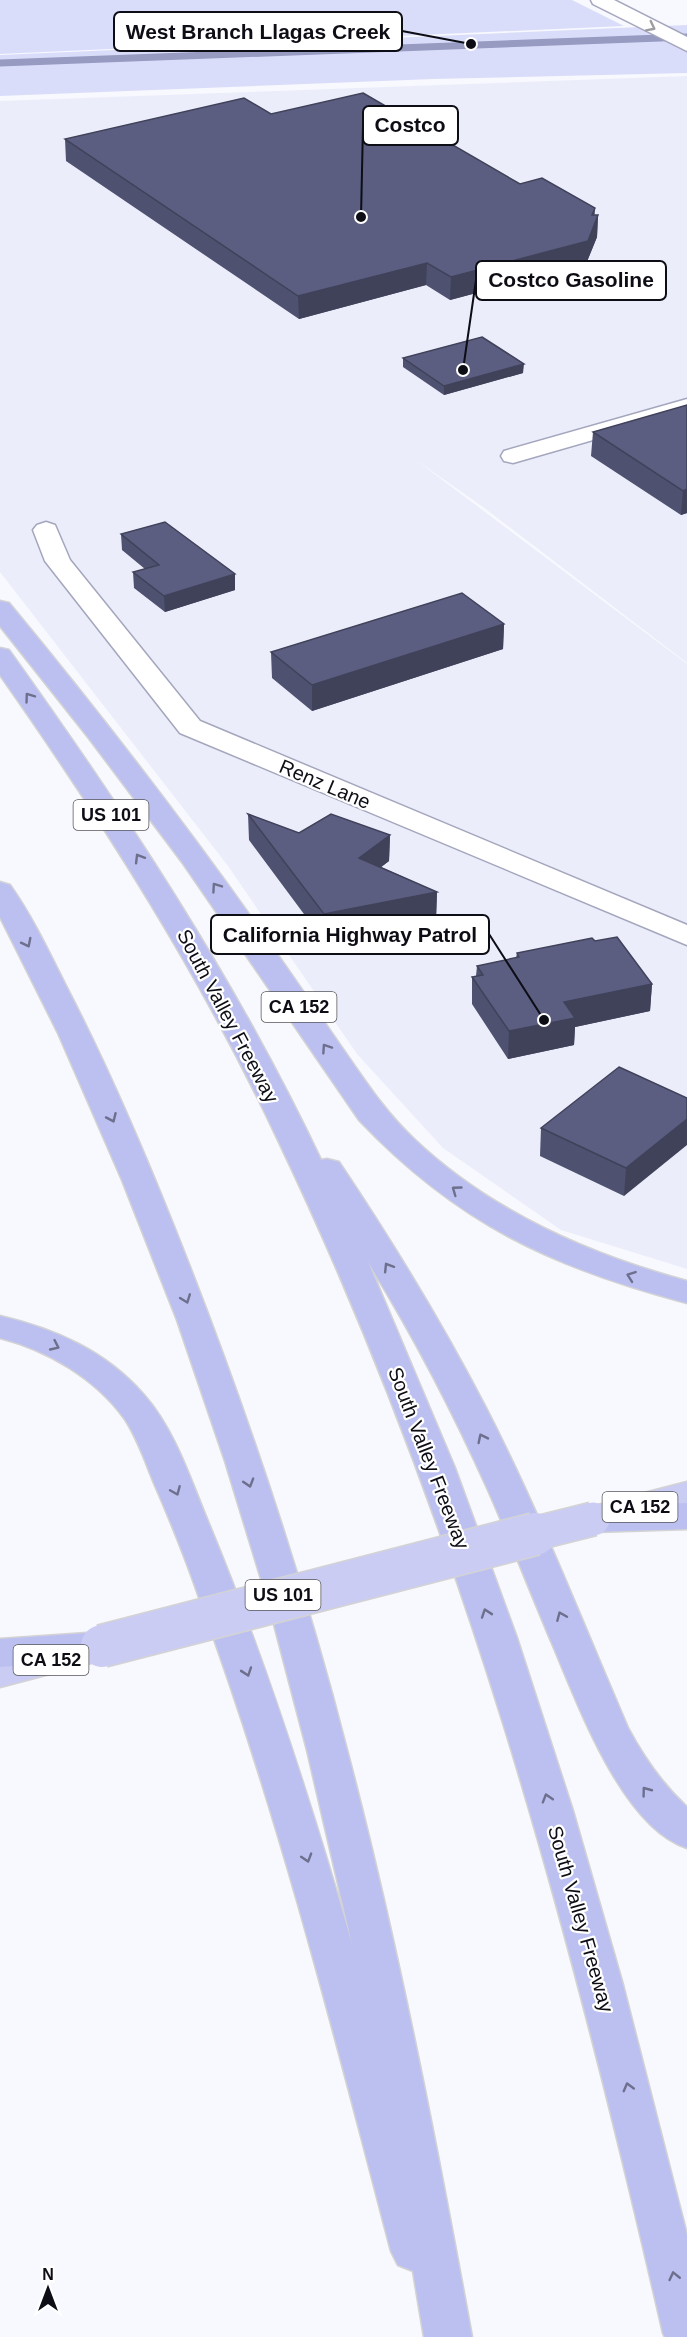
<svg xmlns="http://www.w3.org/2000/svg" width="687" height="2337" viewBox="0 0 687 2337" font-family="Arial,sans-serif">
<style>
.built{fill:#ecedfa}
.green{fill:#daddf9}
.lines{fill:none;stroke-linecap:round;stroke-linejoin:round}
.stream{stroke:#979ac1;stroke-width:7}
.tertiary-casing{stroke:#a4a6bd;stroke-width:3}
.trunk-casing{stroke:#d3d3d5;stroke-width:3}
.motorway-casing{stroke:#d3d3d5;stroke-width:3}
.tertiary{fill:#fff;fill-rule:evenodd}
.trunk{fill:#caccf3;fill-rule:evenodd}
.motorway{fill:#bcc0f0;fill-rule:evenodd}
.trunk-bridge-far1-casing{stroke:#d3d3d5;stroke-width:36;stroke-linecap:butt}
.trunk-bridge-casing{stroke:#d3d3d5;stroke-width:45;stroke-linecap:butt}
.trunk-bridge-far1{stroke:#caccf3;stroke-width:33}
.trunk-bridge{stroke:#caccf3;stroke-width:42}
.wall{fill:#4e516f}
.shaded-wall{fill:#40425a}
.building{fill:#5b5e81;stroke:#40425a;stroke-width:1.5}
.oneway{stroke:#9e9ea1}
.oneway2{stroke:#6d6f8d}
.labels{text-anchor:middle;stroke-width:4.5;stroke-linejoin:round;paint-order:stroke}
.shield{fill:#fff;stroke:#56565b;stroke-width:1.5}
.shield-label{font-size:18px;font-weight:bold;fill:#0d0d15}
.street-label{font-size:20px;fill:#0d0d15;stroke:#fff}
.leader{fill:none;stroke:#0d0d15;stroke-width:2}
.callout-dot{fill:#0d0d15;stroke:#fff;stroke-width:2}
.callout{fill:#fff;stroke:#0d0d15;stroke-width:2}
.callout-label{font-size:21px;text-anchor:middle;font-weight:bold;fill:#0d0d15}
</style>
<rect width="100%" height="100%" fill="#f8f9fe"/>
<path class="built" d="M687 76V663L483 507 416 460 687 664V1269L561 1230 443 1148 357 1054 228 866 0 572V101Z"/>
<g class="green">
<path d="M0 0H572L624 26 0 54Z"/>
<path d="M687 25V73L433 79 0 96V55Z"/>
</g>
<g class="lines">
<path class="stream" d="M0 63 687 37"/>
<defs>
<g id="tertiary">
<path d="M591 0H614L687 37V51L593 4Z"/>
<path d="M687 399V413L513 463 504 461 501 456 504 451Z"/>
<path d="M46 522 55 525 70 560 200 721 687 925V945L180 733 45 561 33 530 37 525Z"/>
</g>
<g id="trunk">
<path d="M687 1482V1508L607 1528 594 1524 588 1515 594 1506Z"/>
<path d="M77 1639 91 1643 96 1653 91 1663 0 1687V1659Z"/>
</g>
<g id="motorway">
<path d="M0 601 9 603C95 707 178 814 256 924 284 963 311 1003 338 1042 362 1076 383 1110 414 1139 490 1211 587 1254 687 1281V1303C551 1267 457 1223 359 1120L182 862 88 737 0 626Z"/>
<path d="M0 648 9 650C125 812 236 980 321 1160L327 1159 339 1162C392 1241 442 1323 486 1408 539 1511 582 1621 628 1728 644 1758 662 1784 687 1807V1848C621 1827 577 1701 551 1641 530 1591 510 1540 488 1490 453 1412 413 1335 368 1262L455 1468 517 1638 573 1811 623 1985 687 2235V2337H665L663 2333C569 1921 461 1523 278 1140 201 976 104 823 0 675Z"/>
<path d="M0 882 10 885C32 916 49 952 66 986 106 1063 141 1144 173 1224 242 1396 301 1571 347 1750 398 1944 436 2140 472 2337H424L413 2271 398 2265 391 2251C334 2033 279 1815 201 1603 187 1562 171 1522 154 1483 145 1461 137 1437 124 1418 95 1378 47 1350 0 1338V1316C55 1329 106 1351 144 1395 175 1430 191 1481 209 1524 266 1661 311 1802 352 1944L307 1750 269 1605 225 1461 177 1320 122 1180 58 1033 0 917Z"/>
<path d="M687 1503V1529L593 1532 580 1528 574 1519 580 1510 593 1506Z"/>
<path d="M102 1632 116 1636 121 1646 116 1656 102 1660 0 1667V1639Z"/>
</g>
</defs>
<use href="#tertiary" class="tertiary-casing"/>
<use href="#trunk" class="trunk-casing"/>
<use href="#motorway" class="motorway-casing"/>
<use href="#tertiary" class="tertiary"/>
<use href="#trunk" class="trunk"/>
<use href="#motorway" class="motorway"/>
<defs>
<path id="trunk-bridge-far1" d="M529 1535 593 1519"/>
<path id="trunk-bridge" d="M102 1646 535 1534"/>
</defs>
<use href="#trunk-bridge-far1" class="trunk-bridge-far1-casing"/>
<use href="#trunk-bridge" class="trunk-bridge-casing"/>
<use href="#trunk-bridge-far1" class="trunk-bridge-far1"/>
<use href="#trunk-bridge" class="trunk-bridge"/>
</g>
<g class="wall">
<path d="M271 114 520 184 594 215H598L597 237 586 264 450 300 426 285 299 319 66 161 65 139Z"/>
<path d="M403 358 523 373 444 395 403 367Z"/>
<path d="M687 405V513L681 515 591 456 593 432Z"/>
<path d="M121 534 235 590 165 612 134 588 133 572 145 569 122 550Z"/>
<path d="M504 624 503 649 312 711 272 678 271 652Z"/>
<path d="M248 814 299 833 390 835 389 861 381 867 437 892 436 919 324 941 249 840Z"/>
<path d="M595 941 652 984 650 1011 575 1027 574 1045 508 1059 472 1004V977L476 976 477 966 516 958 517 953Z"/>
<path d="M687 1098 624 1196 540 1156 541 1128Z"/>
</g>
<g class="shaded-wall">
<path d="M595 208 594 226 598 215 597 237 586 264 450 300 451 277 592 215Z"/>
<path d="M427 263 426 285 299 319 298 296Z"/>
<path d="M524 364 523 373 444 395V386Z"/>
<path d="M687 489V513L681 515 683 491Z"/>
<path d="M235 574V590L165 612 164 596Z"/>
<path d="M504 624 503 649 312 711V685Z"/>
<path d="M390 835 389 861 359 884V858Z"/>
<path d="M437 892 436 919 324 941V914Z"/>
<path d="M652 984 650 1011 575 1027 574 1045 508 1059 509 1031 564 1002Z"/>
<path d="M687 1119V1145L624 1196 626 1168Z"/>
</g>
<g class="building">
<path d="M363 93 520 184 542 178 595 208 592 215H598L588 241 451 277 427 263 298 296 65 139 244 98 271 114Z"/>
<path d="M482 337 524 364 444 386 403 358Z"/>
<path d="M687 405V489L683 491 593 432Z"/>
<path d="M165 522 235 574 164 596 133 572 159 565 121 534Z"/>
<path d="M462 593 504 624 312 685 271 652Z"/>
<path d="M248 814 299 833 331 814 390 835 359 858 437 892 324 914Z"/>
<path d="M617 937 652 984 564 1002 575 1018 509 1031 472 977 483 975 477 966 519 957 517 953 592 938 595 941Z"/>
<path d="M619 1067 687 1098V1119L626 1168 541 1128Z"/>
</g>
<defs><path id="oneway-chevron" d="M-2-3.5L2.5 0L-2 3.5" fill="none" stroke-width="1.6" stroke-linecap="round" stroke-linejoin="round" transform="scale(1.5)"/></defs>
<use class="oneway" href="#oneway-chevron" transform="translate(651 27) rotate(27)"/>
<g class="oneway2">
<use href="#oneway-chevron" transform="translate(29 697) rotate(-126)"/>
<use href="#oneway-chevron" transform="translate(139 858) rotate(-121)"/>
<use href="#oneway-chevron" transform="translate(216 887) rotate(-125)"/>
<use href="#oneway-chevron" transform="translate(27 943) rotate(63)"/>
<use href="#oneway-chevron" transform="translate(326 1048) rotate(-124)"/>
<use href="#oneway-chevron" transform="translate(112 1118) rotate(66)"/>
<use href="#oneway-chevron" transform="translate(456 1190) rotate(-144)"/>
<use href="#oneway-chevron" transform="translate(388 1267) rotate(-122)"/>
<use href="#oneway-chevron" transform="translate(631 1276) rotate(-160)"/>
<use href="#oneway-chevron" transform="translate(186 1299) rotate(69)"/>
<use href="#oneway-chevron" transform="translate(55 1346) rotate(25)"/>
<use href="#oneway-chevron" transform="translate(482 1438) rotate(-116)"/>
<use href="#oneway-chevron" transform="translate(249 1483) rotate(73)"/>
<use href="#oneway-chevron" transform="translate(176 1491) rotate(67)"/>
<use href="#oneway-chevron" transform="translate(486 1613) rotate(-109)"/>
<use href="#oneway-chevron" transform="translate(561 1616) rotate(-113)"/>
<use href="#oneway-chevron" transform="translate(247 1672) rotate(71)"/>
<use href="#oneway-chevron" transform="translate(646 1791) rotate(-127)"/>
<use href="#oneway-chevron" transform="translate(547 1798) rotate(-107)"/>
<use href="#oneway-chevron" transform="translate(307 1858) rotate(73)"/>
<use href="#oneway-chevron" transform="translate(628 2087) rotate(-105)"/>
<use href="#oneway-chevron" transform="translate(674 2276) rotate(-103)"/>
</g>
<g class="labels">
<g class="shield">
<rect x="73.5" y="800" width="75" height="30" rx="4.5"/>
<rect x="261.5" y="992" width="75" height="30" rx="4.5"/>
<rect x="602.5" y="1492" width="75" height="30" rx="4.5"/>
<rect x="245.5" y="1580" width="75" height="30" rx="4.5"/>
<rect x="13.5" y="1645" width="75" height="30" rx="4.5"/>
</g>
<g class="shield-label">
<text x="111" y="821">US 101</text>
<text x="299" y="1013">CA 152</text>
<text x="640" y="1513">CA 152</text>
<text x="283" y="1601">US 101</text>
<text x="51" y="1666">CA 152</text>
</g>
<g class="street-label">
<text transform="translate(325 784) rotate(23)" y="7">Renz Lane</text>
<text transform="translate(228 1016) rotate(62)" y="7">South Valley Freeway</text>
<text transform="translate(429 1458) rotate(69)" y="7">South Valley Freeway</text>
<text transform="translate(581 1919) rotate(74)" y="7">South Valley Freeway</text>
</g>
</g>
<path class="leader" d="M471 44L402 31M361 217L363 125M463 370L476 280M544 1020L489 934"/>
<g class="callout-dot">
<circle cx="471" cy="44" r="6"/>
<circle cx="361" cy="217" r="6"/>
<circle cx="463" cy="370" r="6"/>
<circle cx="544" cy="1020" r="6"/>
</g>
<g class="callout">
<rect x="114" y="12" width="288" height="39" rx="6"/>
<rect x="363" y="106" width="95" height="39" rx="6"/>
<rect x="476" y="261" width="190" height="39" rx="6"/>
<rect x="211" y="915" width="278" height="39" rx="6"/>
</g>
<g class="callout-label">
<text x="258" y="39">West Branch Llagas Creek</text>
<text x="410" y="132">Costco</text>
<text x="571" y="287">Costco Gasoline</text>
<text x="350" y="942">California Highway Patrol</text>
</g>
<g transform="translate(48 2289)" stroke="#ffffff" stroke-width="4.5" paint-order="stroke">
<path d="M0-4.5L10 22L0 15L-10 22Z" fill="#0d0d15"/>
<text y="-9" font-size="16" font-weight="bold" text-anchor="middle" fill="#0d0d15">N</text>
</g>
</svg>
